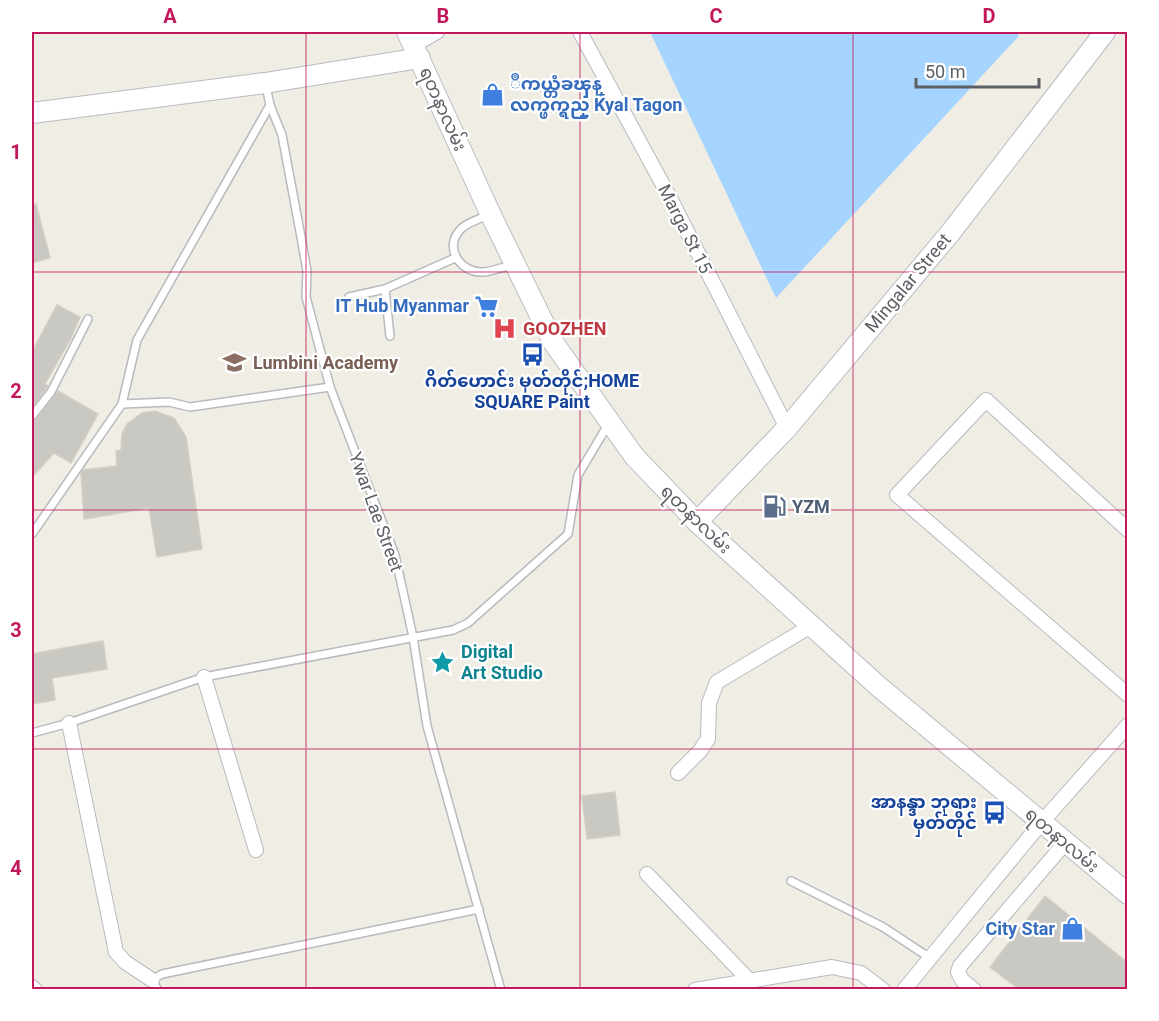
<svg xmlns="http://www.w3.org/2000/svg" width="1159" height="1021" viewBox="0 0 1159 1021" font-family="Roboto,'Noto Sans Myanmar',sans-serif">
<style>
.water{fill:#a5d4ff}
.building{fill:#cac8c2;stroke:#d3cfc3;stroke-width:1.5}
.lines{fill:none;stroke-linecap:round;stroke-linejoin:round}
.lane-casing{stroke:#b7babe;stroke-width:10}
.street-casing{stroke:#b7babe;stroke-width:16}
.secondary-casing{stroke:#b8bbc0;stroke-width:22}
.lane{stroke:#fff;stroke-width:7}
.street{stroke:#fff;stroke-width:14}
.secondary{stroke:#fff;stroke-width:20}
.grid{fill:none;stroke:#c2185b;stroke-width:1.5;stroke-opacity:0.55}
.labels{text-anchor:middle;stroke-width:4.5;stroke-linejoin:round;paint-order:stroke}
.shop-label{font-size:18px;font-weight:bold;fill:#366cbe;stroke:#fff;text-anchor:end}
.street-label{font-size:18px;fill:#5c6065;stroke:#fff}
.health-label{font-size:18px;font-weight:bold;fill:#be3a42;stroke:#fff;text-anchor:start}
.education-label{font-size:18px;font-weight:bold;fill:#785e54;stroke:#fff;text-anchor:start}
.transit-label{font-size:18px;font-weight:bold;fill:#164399;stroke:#fff}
.service-label{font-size:18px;font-weight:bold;fill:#4e5e75;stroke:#fff;text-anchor:start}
.culture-label{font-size:18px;font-weight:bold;fill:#0d838f;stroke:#fff;text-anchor:start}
.neatline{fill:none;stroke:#c2185b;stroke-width:2}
.grid-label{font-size:20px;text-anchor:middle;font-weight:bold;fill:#c2185b}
</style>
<rect width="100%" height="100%" fill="#efede4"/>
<path class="water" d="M650 32H1017L1019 36 776 298Z"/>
<g class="building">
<path d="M36 204 50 258 32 263V205Z"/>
<path d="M57 305 80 317 70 340 45 384 48 386 46 389 32 408V352Z"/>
<path d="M58 391 98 414 71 463 54 453 32 477V422L36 419Z"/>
<path d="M155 411 174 418 186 437 202 549 157 557 149 508 84 519 81 472 83 470 117 466 116 451 121 450 122 434 127 424 142 413Z"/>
<path d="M103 641 107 669 52 678 55 700 32 704V654Z"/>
<path d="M615 792 620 835 587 839 582 796Z"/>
<path d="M1045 896 1128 963V990H1020L990 967Z"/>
</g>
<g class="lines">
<defs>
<g id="lane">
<path d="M270 105 282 135 301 237 307 271 306 297 330 387 395 555 413 637 427 726 501 990"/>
<path d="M488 215C480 219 469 222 462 228 442 246 460 274 484 272 493 271 503 267 512 265"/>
<path d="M385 289 390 336"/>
<path d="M349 297 385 289 455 258"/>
<path d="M122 404 169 402 190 407 330 387"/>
<path d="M32 416 51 392 88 319"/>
<path d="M32 534 122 404 137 340 270 105 266 86"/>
<path d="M32 733 69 723 204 677 453 630 468 623 568 534 578 475 609 423"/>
<path d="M791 881 883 927 930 958"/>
<path d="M158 990 152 980 162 974 479 909"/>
</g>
<g id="street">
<path d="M580 32 669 196 787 428"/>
<path d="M414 45 437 32"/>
<path d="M1128 530 986 400 897 495 1128 695"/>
<path d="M204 677 256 850"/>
<path d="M69 723 116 952 125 962 152 980"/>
<path d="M678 773 700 751 708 739 709 703 717 682 811 626"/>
<path d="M647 874 748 979"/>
<path d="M32 987 35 990"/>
<path d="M695 990 832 967 861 973 883 990"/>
<path d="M904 990 1041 823 1128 725"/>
<path d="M974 990 962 980 958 972 960 966 1065 843"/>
</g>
<g id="secondary">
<path d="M407 32 490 213 553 342 634 456 697 522 878 686 1128 894"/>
<path d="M32 113 265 83 420 58"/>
<path d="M697 522 787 428 951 232 1105 32"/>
</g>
</defs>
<use href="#lane" class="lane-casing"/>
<use href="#street" class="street-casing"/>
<use href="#secondary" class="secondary-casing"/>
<use href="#lane" class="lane"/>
<use href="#street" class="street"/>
<use href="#secondary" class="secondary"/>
</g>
<path class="grid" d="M306 32V990M580 32V990M853 32V990M32 272H1128M32 510H1128M32 749H1128"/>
<defs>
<symbol id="shop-bare" viewBox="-9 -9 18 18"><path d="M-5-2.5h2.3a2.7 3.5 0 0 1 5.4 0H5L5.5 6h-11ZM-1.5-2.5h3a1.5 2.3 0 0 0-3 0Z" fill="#3f7fe0" stroke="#fff" stroke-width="2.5" paint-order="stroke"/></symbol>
<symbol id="supermarket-bare" viewBox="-9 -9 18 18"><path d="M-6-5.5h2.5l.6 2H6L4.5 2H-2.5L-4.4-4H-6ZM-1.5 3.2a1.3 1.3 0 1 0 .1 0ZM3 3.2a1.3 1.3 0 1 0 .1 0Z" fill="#3f7fe0" stroke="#fff" stroke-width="2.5" paint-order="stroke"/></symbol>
<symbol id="hospital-bare" viewBox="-9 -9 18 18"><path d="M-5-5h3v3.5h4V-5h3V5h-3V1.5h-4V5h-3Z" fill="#e0444e" stroke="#fff" stroke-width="2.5" paint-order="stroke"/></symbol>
<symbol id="bus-bare" viewBox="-9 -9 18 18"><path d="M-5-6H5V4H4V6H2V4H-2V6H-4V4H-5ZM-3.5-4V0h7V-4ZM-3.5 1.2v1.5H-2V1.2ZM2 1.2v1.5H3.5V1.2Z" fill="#1a4fb4" stroke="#fff" stroke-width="2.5" paint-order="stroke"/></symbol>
<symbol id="school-bare" viewBox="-9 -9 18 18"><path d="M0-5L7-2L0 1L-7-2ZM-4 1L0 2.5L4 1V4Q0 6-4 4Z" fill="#8d6e63" stroke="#fff" stroke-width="2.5" paint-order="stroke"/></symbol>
<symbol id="fuel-bare" viewBox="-9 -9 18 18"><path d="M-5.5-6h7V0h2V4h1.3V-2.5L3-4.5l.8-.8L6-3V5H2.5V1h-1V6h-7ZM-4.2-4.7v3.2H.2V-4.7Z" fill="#5c6f8a" stroke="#fff" stroke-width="2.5" paint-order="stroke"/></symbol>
<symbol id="sight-bare" viewBox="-9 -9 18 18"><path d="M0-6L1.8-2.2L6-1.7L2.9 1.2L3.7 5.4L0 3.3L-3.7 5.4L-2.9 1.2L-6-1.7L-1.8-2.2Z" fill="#0f9aa8" stroke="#fff" stroke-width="2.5" paint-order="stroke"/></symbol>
</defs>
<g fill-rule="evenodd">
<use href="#shop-bare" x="476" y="78" width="33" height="33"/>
<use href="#supermarket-bare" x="470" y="290" width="33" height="33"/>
<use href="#hospital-bare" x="488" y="312" width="33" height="33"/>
<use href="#bus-bare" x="516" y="338" width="33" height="33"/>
<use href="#school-bare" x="218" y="346" width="33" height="33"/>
<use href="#fuel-bare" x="758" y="490" width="33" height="33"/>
<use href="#sight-bare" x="426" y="646" width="33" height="33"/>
<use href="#bus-bare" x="978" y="796" width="33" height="33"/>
<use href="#shop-bare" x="1056" y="912" width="33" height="33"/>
</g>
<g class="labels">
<g class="shop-label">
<text x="510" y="90" text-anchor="start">ဳကယ္တံခၾန္<tspan x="510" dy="21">လက္ဖက္ရည္ Kyal Tagon</tspan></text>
<text x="469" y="312">IT Hub Myanmar</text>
<text x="1055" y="935">City Star</text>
</g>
<g class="street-label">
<text transform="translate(443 109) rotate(66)" y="6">ရတနာလမ်း</text>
<text transform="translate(685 229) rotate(63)" y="6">Marga St 15</text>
<text transform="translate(908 283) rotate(-50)" y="6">Mingalar Street</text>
<text transform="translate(376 512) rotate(70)" y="6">Ywar Lae Street</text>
<text transform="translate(696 519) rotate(44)" y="6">ရတနာလမ်း</text>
<text transform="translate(1062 840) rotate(40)" y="6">ရတနာလမ်း</text>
</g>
<g class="health-label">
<text x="523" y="335">GOOZHEN</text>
</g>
<g class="education-label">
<text x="253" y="369">Lumbini Academy</text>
</g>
<g class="transit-label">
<text x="532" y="387">ဂိတ်ဟောင်း မှတ်တိုင်;HOME<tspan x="532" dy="21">SQUARE Paint</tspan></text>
<text x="977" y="808" text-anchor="end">အာနန္ဒာ ဘုရား<tspan x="977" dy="21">မှတ်တိုင်</tspan></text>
</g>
<g class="service-label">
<text x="792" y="513">YZM</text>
</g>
<g class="culture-label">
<text x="461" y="658">Digital<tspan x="461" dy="21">Art Studio</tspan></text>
</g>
</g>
<rect width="1159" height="1021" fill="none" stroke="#ffffff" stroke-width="66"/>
<path d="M916 78v9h123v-9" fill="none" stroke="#5c6065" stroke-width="3"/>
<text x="925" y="78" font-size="18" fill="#5c6065" stroke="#ffffff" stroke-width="4.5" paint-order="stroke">50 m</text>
<rect x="33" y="33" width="1093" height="955" class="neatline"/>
<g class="grid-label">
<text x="170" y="23">A</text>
<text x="443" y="23">B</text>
<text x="716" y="23">C</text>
<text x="989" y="23">D</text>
<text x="16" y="159">1</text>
<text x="16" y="398">2</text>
<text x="16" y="637">3</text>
<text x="16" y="875">4</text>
</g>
</svg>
